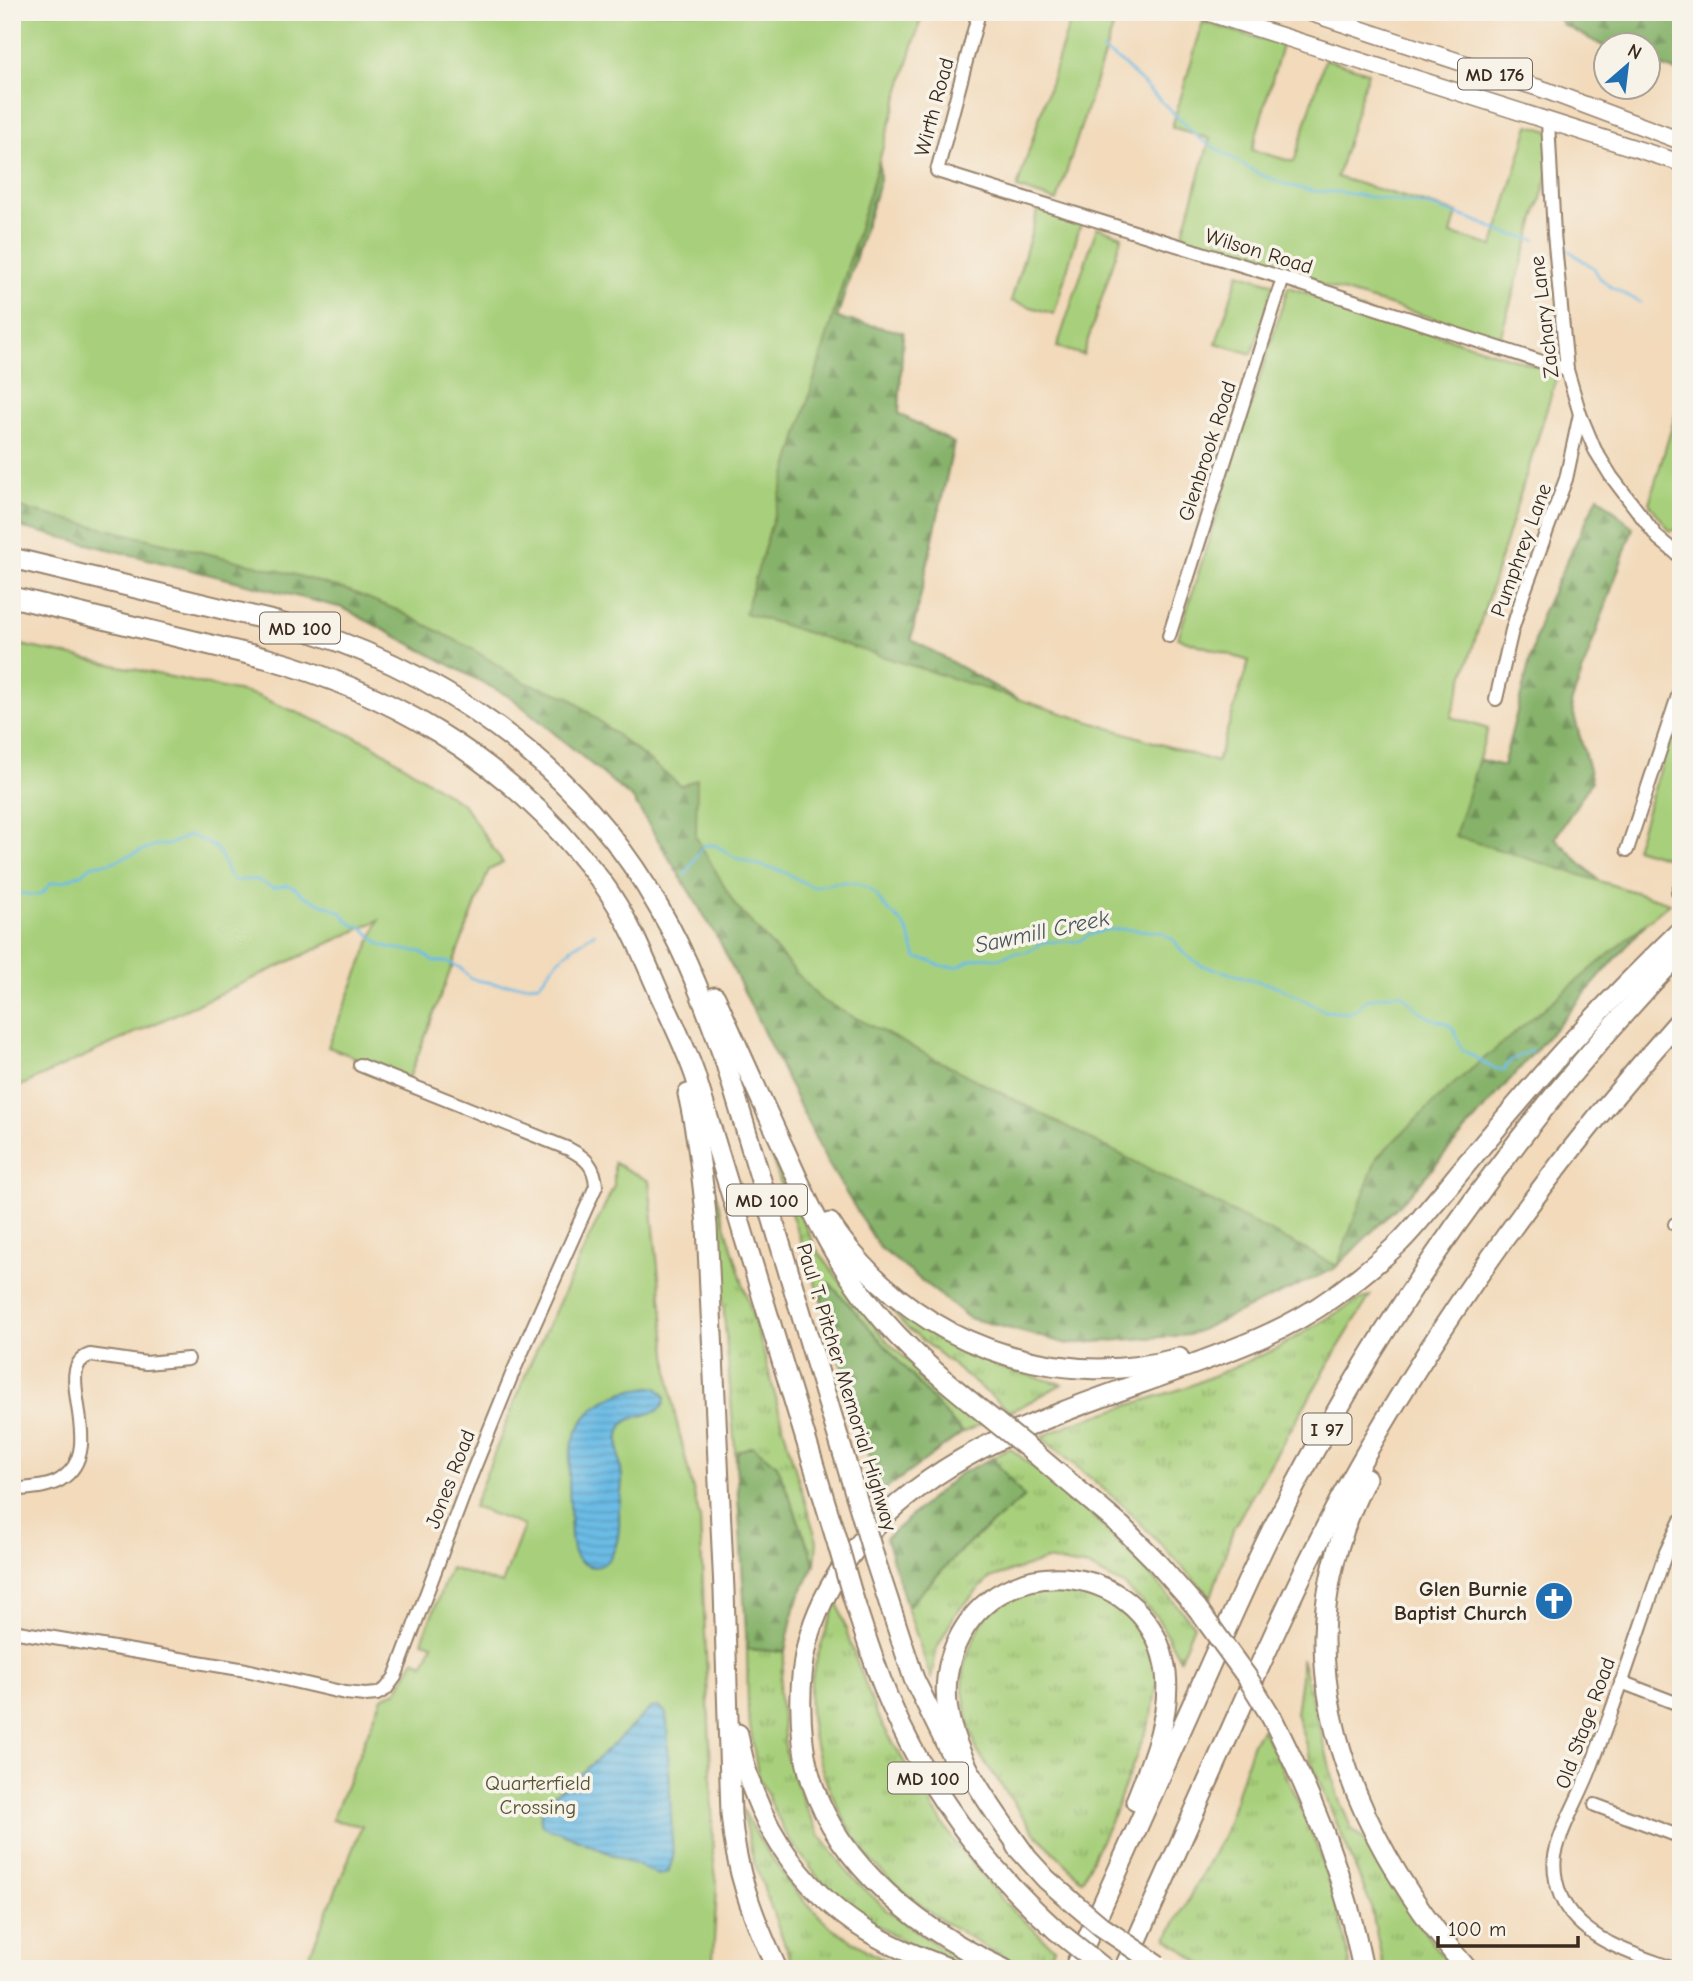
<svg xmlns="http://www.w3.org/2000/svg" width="1693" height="1981" viewBox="0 0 1693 1981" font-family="'Comic Neue',sans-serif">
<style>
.grass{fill:url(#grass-tufts);stroke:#727d4c;stroke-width:2}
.forest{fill:url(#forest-firs);stroke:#606e44;stroke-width:2}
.park{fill:#a8d07b;stroke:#727d4c;stroke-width:2}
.water{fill:url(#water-rules);stroke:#537382;stroke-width:2}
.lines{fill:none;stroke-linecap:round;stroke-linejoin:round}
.stream{stroke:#6bbce6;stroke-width:2.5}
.minor-casing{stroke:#96826c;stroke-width:16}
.major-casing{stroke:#96826c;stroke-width:19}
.highway-casing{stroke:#96826c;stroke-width:23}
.minor{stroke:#fff;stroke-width:12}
.major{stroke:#fff;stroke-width:16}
.highway{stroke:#fff;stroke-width:19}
.highway-bridge-casing{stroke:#96826c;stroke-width:23;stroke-linecap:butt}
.highway-bridge{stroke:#fff;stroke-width:19}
.labels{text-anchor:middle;stroke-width:7;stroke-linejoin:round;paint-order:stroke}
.shield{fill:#f7f3e8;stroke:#73665b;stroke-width:2}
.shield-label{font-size:19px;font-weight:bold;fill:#3b2a1e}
.street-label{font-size:21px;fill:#3b2a1e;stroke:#f7f3e8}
.poi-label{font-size:21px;font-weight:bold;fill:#3b2a1e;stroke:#f7f3e8;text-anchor:end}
.park-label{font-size:21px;fill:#565435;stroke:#f7f3e8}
.water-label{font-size:23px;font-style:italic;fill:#49565a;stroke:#f7f3e8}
</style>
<defs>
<pattern id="grass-tufts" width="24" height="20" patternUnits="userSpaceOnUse" patternTransform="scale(1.75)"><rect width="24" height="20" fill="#a8d07b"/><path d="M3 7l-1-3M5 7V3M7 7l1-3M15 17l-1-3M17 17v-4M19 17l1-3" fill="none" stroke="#8aa964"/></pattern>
<pattern id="forest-firs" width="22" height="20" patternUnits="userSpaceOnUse" patternTransform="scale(1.75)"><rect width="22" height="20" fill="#86b26b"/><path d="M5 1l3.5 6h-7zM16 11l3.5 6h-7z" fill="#6f9157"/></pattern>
<pattern id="water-rules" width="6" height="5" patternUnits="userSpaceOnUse" patternTransform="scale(1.75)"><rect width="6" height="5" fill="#6bbce6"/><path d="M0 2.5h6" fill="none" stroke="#5999ba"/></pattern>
</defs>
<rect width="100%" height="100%" fill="#f7f3e8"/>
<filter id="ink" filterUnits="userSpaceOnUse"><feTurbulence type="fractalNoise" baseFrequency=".0143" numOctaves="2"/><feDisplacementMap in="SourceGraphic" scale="14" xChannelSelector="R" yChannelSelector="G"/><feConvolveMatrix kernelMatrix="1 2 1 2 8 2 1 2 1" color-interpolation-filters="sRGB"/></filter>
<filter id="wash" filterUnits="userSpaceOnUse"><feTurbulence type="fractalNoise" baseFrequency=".00686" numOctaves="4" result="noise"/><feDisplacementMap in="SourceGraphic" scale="28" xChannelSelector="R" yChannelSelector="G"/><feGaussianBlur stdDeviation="1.57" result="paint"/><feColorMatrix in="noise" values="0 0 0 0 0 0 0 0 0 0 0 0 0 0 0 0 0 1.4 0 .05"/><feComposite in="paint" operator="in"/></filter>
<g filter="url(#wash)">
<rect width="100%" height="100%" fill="#f2dabb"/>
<g class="grass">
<path d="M764 1136 815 1247 859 1307 889 1343 931 1383 981 1424 962 1433C917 1384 875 1333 830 1284L821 1299Z"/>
<path d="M714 1188 763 1350 790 1452 817 1541 815 1564 777 1465 739 1451 736 1462Z"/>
<path d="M876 1290 913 1319 998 1367 1062 1384 1011 1412 905 1326Z"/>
<path d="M1370 1296 1335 1353 1234 1527 1211 1597 1124 1506 1041 1437 1073 1423 1187 1387 1274 1350 1357 1301Z"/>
<path d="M1010 1448 1090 1513 1144 1568 1194 1625 1180 1659 1157 1617 1125 1586 1089 1567 1046 1560 990 1578 977 1591 955 1614 937 1648 931 1678 907 1607 963 1548 1024 1497 992 1458Z"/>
<path d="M1058 1585 1101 1596 1134 1619 1152 1650 1159 1672 1152 1715 1115 1811 1082 1880 1035 1833 977 1751 968 1721 963 1691 964 1665 971 1645 985 1616 1017 1593Z"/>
<path d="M837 1600 850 1643 877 1715 913 1777 952 1838 1004 1902 1054 1948 1045 1969C1013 1968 984 1946 958 1930 935 1917 909 1897 889 1879 843 1837 801 1744 811 1682 816 1654 828 1627 837 1600Z"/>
<path d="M747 1649 785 1652 779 1690 786 1755 805 1806 819 1834 850 1875 888 1911 969 1968 912 1946 865 1918 819 1879 785 1833 758 1775 748 1714Z"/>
<path d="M1301 1658 1338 1797 1351 1828 1363 1839 1437 1950 1454 1969H1384L1370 1903 1312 1764 1296 1713 1301 1678Z"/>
<path d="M1262 1728C1301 1803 1337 1884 1351 1969H1208L1167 1938 1225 1832 1252 1745Z"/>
<path d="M742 1808 761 1842 792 1887 828 1925 874 1955 911 1969H794L753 1859Z"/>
</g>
<g class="forest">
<path d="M1556 12H1681V73L1648 62V46L1605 47 1562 24Z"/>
<path d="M878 136 880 180 837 318 903 332 899 414 954 443 911 639 1099 745 1222 778 1386 734 1503 766 1542 613 1598 496 1633 528 1571 704 1592 781 1555 838 1645 925 1411 1193 1334 1269 1189 1335 1068 1344 969 1318 879 1247 826 1160 720 942 633 799 512 698 343 608 12 525V219Z"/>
<path d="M829 1283C875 1332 917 1384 962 1433L880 1493 821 1299Z"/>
<path d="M753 1446 777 1465 815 1564 794 1608 785 1652 747 1649 736 1462 738 1451Z"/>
<path d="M992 1458 1024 1497 963 1548 907 1607 886 1538 959 1474Z"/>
</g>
<g class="park">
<path d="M12 12H923L745 613 1217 762 1249 661 1178 638 1288 287 1558 373 1451 717 1488 729 1455 836 1670 903 1449 1088 1377 1157 1337 1266 821 1000 735 905 696 837 697 779 681 786 569 697 524 682 471 648 397 610 350 591 292 574 12 506Z"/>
<path d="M1073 12H1118L1057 201 1017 188Z"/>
<path d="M1203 22 1282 45 1252 150 1294 162 1325 59 1368 72 1337 177 1457 213 1451 234 1493 246 1529 125 1560 134 1500 338 1180 243 1210 139 1172 127Z"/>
<path d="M1038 210 1081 223 1054 314 1011 301Z"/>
<path d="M1097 227 1122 236 1083 355 1057 347Z"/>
<path d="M1239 273 1274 284 1252 354 1216 343Z"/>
<path d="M1677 410 1681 412V529L1670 531 1649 503Z"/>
<path d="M12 643 255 695 370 743 464 805 503 863 489 870 409 1078 328 1047 379 920 12 1090Z"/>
<path d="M1681 706V862L1635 848Z"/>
<path d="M614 1163 649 1181 670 1382 675 1415 700 1519 711 1768 713 1853 717 1886 713 1959 717 1969H304L362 1826 332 1820 382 1698 397 1691 415 1659 424 1664 433 1644 422 1641 450 1568 502 1584 524 1526 473 1507 529 1366 614 1186Z"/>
</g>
<g class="water">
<path d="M650 1387 657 1388 665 1396C665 1425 622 1405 619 1436 618 1450 620 1463 622 1478 622 1488 620 1499 619 1510 619 1518 620 1528 618 1536 616 1551 606 1571 589 1566 585 1565 579 1562 576 1557 569 1545 571 1520 570 1505 567 1458 567 1414 619 1394 628 1390 640 1389 650 1387Z"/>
<path d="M657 1707C666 1709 666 1714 667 1722L673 1858 668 1872 659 1875 558 1831C546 1830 537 1824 542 1810 545 1800 557 1792 565 1786 596 1763 623 1734 651 1708Z"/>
</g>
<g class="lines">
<g class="stream">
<path d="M1011 12 1023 16"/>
<path d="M1102 50 1121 62 1200 139 1259 174 1287 185 1313 191 1338 192 1429 206 1472 219 1504 233 1536 240"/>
<path d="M1565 248 1594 268 1599 277 1611 287 1642 303"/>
<path d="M685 875C692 865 696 855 704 845H715L738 859 784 872 812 887C832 883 853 877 871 890 877 894 880 902 885 907 893 916 903 921 908 932 912 941 912 949 917 958L931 961 941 966 957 967 969 961 984 957 998 959 1013 953 1027 952 1045 942 1079 941 1089 935 1106 930 1126 929 1149 931 1161 932 1175 941 1182 952 1200 965 1279 987 1325 1011 1349 1013 1357 1009 1367 999 1401 993C1412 1003 1419 1014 1433 1019 1440 1022 1448 1021 1453 1029 1457 1035 1459 1044 1462 1050 1477 1056 1488 1070 1504 1070L1510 1061 1532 1050"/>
<path d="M12 896C33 887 34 907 51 883L65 881 83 873 92 865 110 863 156 845H168L189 835C200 840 214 844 220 854 226 864 225 873 234 881L255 879 273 888 287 885 295 888 304 896 341 912 347 920 355 926 363 928 380 944 391 948 421 952 433 961 447 962 461 968 471 979 497 984 527 985 539 984 558 960 573 947 595 933"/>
</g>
</g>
</g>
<g filter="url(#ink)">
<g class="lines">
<defs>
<g id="minor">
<path d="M979 12 937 171 1283 278 1567 370"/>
<path d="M1548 122 1554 234 1567 370 1580 414 1595 450 1611 476 1658 538 1681 557"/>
<path d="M1169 636 1283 278"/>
<path d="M1496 699 1512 630 1523 595 1566 479 1580 414"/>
<path d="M1627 850 1681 687"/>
<path d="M1678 892 1681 884"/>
<path d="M1675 1224 1681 1227"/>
<path d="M12 1490C27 1488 47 1488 60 1480 111 1449 49 1368 90 1355L146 1363 188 1359"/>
<path d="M12 1631 246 1670 345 1693 365 1695 377 1694 386 1689 395 1677 470 1478 513 1372 596 1186C595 1166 586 1158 569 1149L360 1065"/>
<path d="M1621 1682 1681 1705"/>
<path d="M1595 1805 1681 1837"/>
<path d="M1674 1969C1635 1954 1580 1940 1561 1897 1556 1884 1553 1870 1555 1856 1560 1829 1579 1798 1589 1772 1617 1700 1641 1625 1666 1552L1681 1520"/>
</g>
<g id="major">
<path d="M1206 12 1681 163"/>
<path d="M1308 12 1545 90 1681 141"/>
</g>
<g id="highway">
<path d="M12 558 277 622C435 664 578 764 659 908 688 957 707 1010 726 1064L862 1516"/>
<path d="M12 597 265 658C387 691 498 756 580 855 591 868 603 882 612 897 633 929 646 963 661 997 674 1024 685 1047 695 1075L838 1545"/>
<path d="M715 997C738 1048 761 1100 785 1151 809 1205 833 1258 870 1304 906 1350 952 1387 997 1423"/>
<path d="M688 1094C698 1138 703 1181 707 1226L724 1590 731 1814C736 1873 752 1915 777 1969"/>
<path d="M830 1223C839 1238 851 1252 863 1265 942 1351 1066 1389 1179 1358"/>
<path d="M1033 1452 1121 1526 1153 1558 1197 1608"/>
<path d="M1366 1478C1341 1528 1325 1581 1324 1637 1323 1760 1389 1878 1467 1969"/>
<path d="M875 1560 914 1679 952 1756"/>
<path d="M852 1594C863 1629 874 1665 889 1700 927 1789 984 1865 1056 1930"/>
<path d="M1272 1718C1314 1801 1345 1877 1363 1969"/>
<path d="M738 1734C751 1814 797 1888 867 1931 893 1947 922 1958 951 1969"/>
<path d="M1016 1846 1046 1879 1070 1900"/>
<path d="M1025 1855C996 1814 956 1763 948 1711 944 1689 947 1664 956 1644 1002 1542 1152 1563 1166 1673 1171 1716 1152 1761 1136 1801"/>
<path d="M1004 1969C911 1926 816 1850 803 1742 795 1669 807 1615 850 1556 927 1450 1066 1411 1183 1368 1235 1349 1288 1330 1333 1297 1356 1280 1379 1262 1400 1242 1417 1225 1431 1206 1447 1188 1470 1159 1494 1131 1518 1103 1569 1042 1624 985 1681 930"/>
<path d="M1074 1969C1112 1883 1151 1797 1189 1712 1216 1652 1242 1591 1271 1532 1378 1321 1517 1123 1681 952"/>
<path d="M1124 1969C1160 1887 1197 1806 1233 1725 1268 1647 1303 1569 1343 1494 1437 1323 1551 1164 1681 1019"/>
</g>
</defs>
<use href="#minor" class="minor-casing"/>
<use href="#major" class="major-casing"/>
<use href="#highway" class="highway-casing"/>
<use href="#minor" class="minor"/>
<use href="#major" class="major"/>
<use href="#highway" class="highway"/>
<defs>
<g id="highway-bridge">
<path d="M997 1423 1033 1452"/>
<path d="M862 1516 875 1560"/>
<path d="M838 1545 852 1594"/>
<path d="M1197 1608 1247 1677 1272 1718"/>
<path d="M1070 1900 1102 1927 1158 1965"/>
<path d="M1056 1930 1105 1969"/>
</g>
</defs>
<use href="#highway-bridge" class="highway-bridge-casing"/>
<use href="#highway-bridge" class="highway-bridge"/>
</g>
</g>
<defs>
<symbol id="church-disc" viewBox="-11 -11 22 22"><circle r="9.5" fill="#1f6fb2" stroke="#f7f3e8"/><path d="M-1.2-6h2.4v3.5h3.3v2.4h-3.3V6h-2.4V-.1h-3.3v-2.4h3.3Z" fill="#fff"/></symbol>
</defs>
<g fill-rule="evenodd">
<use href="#church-disc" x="1532" y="1579" width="44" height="44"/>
</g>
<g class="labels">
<g class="shield">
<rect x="1458" y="58.5" width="74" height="31" rx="5"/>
<rect x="260" y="612.5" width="80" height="31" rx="5"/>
<rect x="727" y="1184.5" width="80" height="31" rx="5"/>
<rect x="1302.5" y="1413.5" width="49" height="31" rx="5"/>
<rect x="888" y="1762.5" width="80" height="31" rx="5"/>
</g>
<g class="shield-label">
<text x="1495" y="81">MD 176</text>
<text x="300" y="635">MD 100</text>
<text x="767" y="1207">MD 100</text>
<text x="1327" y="1436">I 97</text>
<text x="928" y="1785">MD 100</text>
</g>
<g class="street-label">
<text transform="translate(934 107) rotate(-75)" y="7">Wirth Road</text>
<text transform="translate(1259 251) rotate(17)" y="7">Wilson Road</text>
<text transform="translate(1544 317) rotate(-97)" y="7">Zachary Lane</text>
<text transform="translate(1207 451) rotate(-72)" y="7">Glenbrook Road</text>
<text transform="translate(1521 550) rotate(-70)" y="7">Pumphrey Lane</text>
<text transform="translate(847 1387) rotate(73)" y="7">Paul T. Pitcher Memorial Highway</text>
<text transform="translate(450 1479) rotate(-69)" y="7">Jones Road</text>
<text transform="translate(1585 1723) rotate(-70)" y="7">Old Stage Road</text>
</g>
<g class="poi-label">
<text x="1527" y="1596">Glen Burnie<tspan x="1527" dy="24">Baptist Church</tspan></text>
</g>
<g class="park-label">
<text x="538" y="1790">Quarterfield<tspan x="538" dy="24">Crossing</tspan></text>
</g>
<g class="water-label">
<text transform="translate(1042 931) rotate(-12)" y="8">Sawmill Creek</text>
</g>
</g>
<rect width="1693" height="1981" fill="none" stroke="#f7f3e8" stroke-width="42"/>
<g transform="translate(1627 66) rotate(28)"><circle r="33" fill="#f7f3e8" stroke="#aca397" stroke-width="2"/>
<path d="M0-5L12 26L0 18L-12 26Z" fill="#1f6fb2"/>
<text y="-10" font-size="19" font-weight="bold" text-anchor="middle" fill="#3b2a1e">N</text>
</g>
<path d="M1438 1936v10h140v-10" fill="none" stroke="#3b2a1e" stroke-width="3.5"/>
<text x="1448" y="1936" font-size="21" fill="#3b2a1e" stroke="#f7f3e8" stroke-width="5" paint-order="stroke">100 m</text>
</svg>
